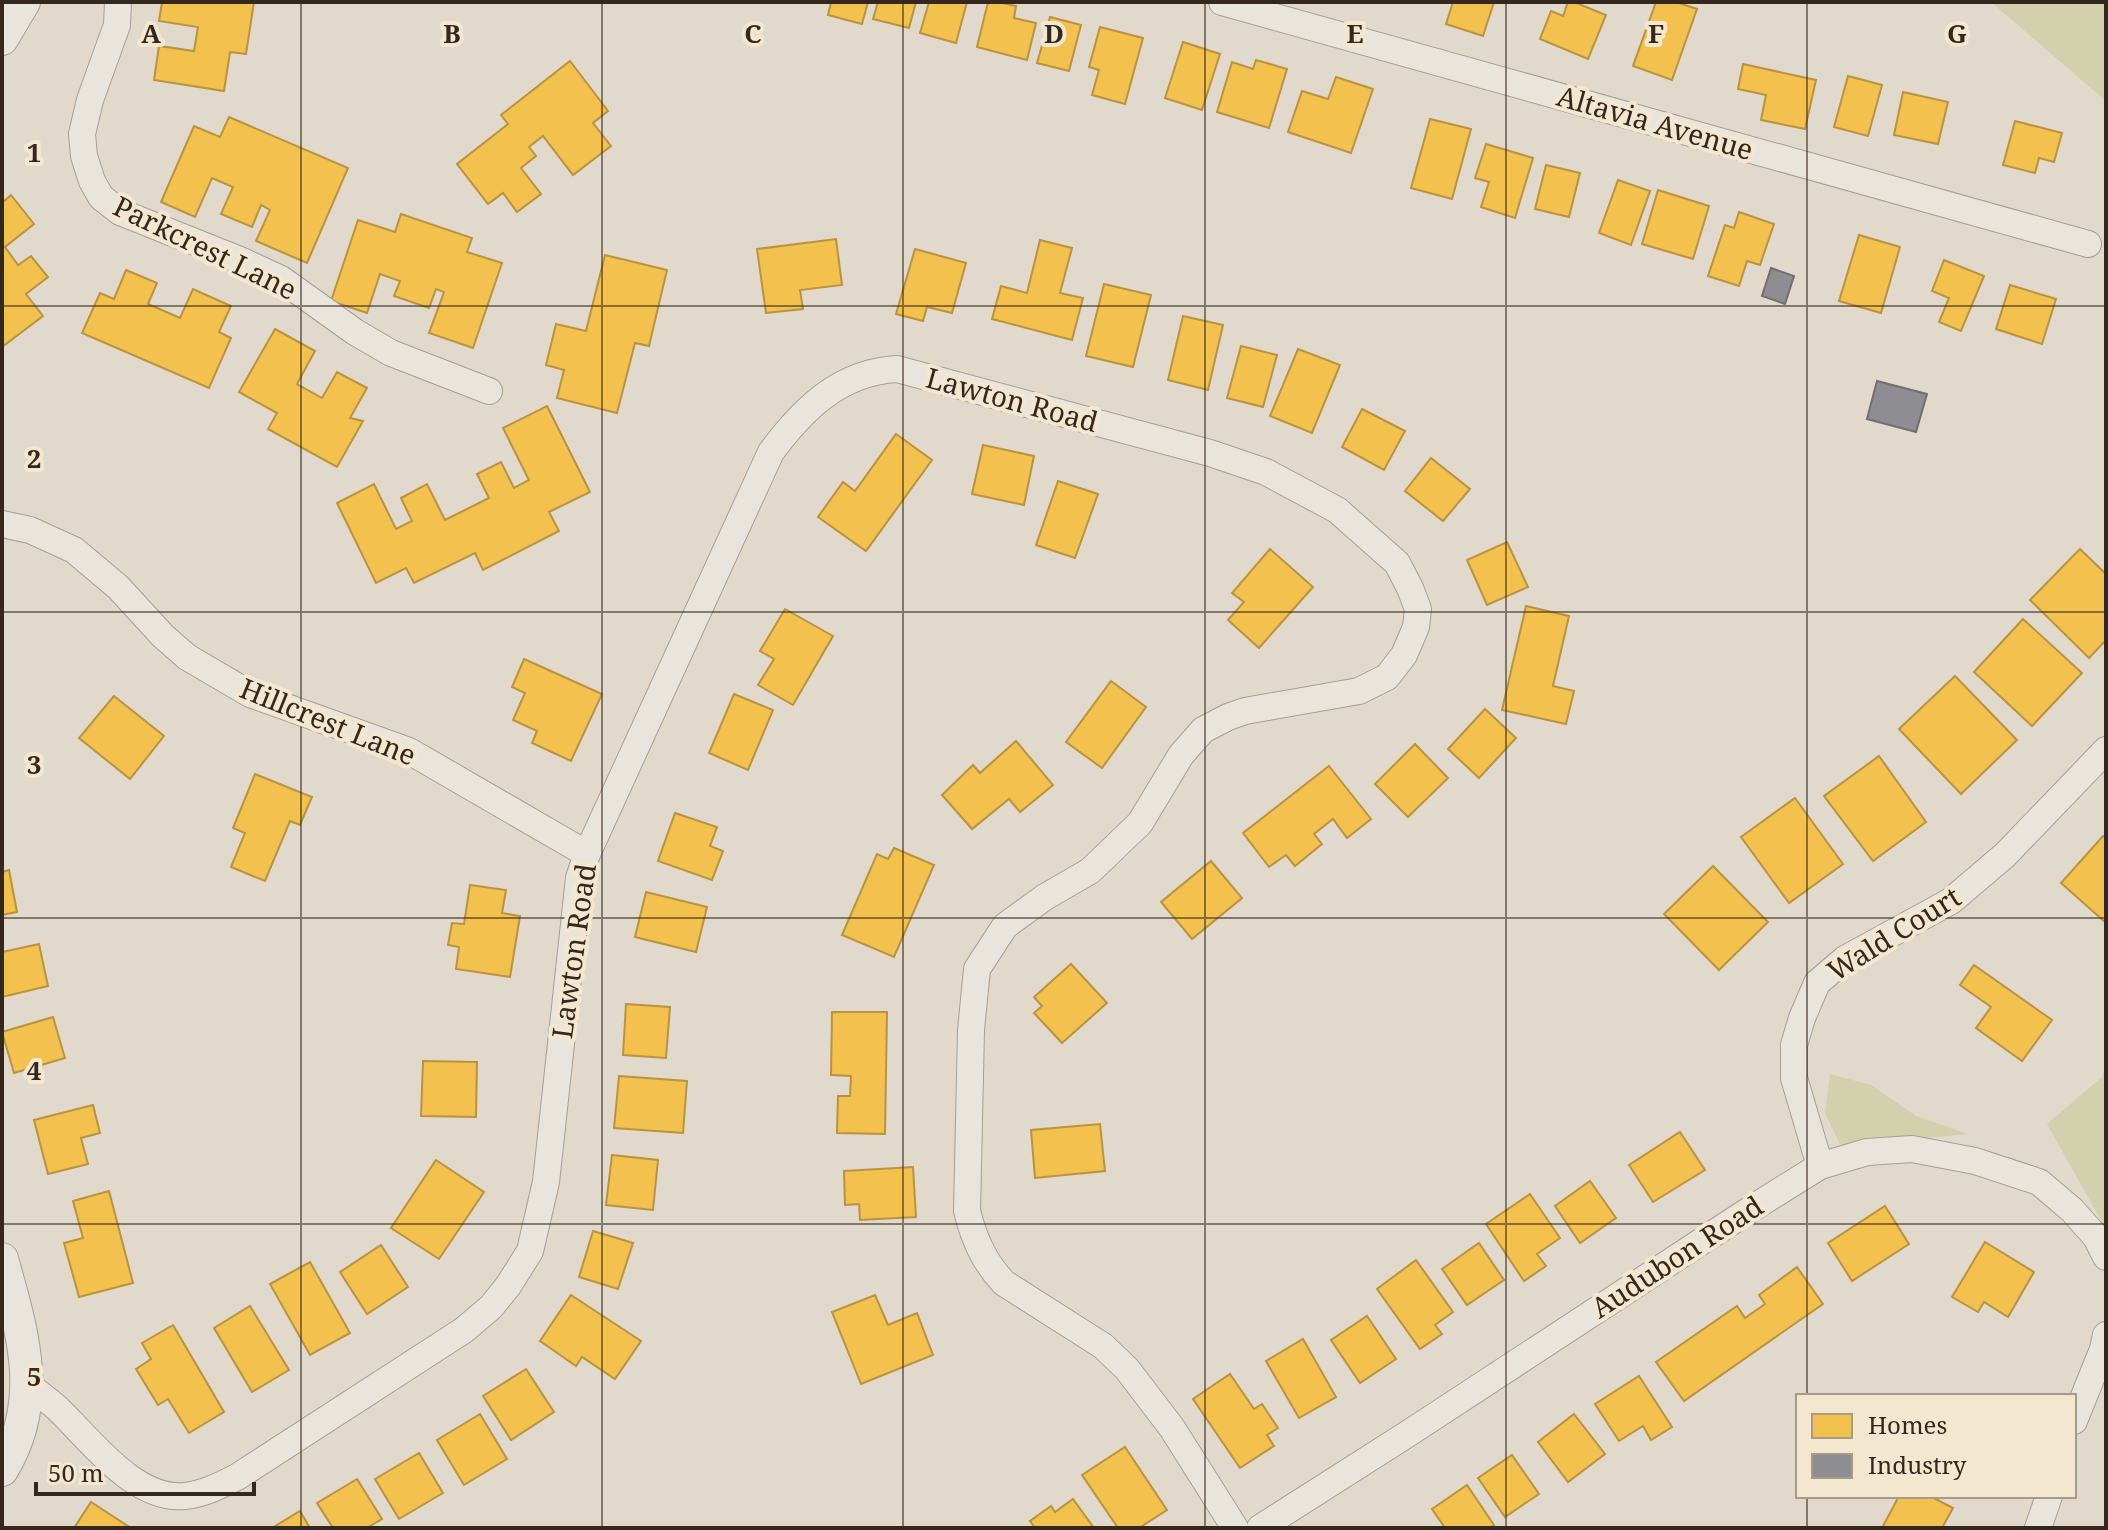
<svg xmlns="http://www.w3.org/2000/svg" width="2108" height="1530" viewBox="0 0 2108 1530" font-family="'Noto Serif',serif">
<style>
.green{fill:#d2d0ad}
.homes{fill:#f2c14e;stroke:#b9933f;stroke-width:2}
.industry{fill:#8d8d92;stroke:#726e6f;stroke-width:2}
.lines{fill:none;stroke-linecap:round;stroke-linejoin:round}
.minor-casing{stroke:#a69e94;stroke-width:28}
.tertiary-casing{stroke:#a69e94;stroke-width:34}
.minor{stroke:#eae5dc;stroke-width:26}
.tertiary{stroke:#eae5dc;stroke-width:32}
.grid{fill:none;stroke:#34271d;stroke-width:2;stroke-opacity:0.55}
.labels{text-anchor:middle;stroke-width:8;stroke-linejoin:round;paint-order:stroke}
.street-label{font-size:28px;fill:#34271d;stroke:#f3e7d0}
.grid-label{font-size:26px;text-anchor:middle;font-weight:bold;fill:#34271d;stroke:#f3e7d0;stroke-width:8;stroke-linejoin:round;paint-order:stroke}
</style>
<rect width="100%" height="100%" fill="#e1d9cb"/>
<g class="green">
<path d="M1991 2H2106V101Z"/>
<path d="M2106 1065V1229L2047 1124 2102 1077Z"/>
<path d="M1830 1074 1871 1085 1916 1116 1968 1134 1841 1146 1825 1113Z"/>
</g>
<g class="homes">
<path d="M162 2H254L246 54 230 52 224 91 154 80 159 46 194 51 198 27 159 21Z"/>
<path d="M831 2H868L862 24 828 15Z"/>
<path d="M878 2H916L909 28 873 19Z"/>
<path d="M929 2H967L956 43 920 33Z"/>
<path d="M988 2H998L1016 6 1014 18 1036 23 1027 60 977 47Z"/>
<path d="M1453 2H1494L1483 36 1446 24Z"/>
<path d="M1568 2H1574L1606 15 1588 59 1540 39 1551 11 1563 16Z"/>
<path d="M1656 2H1676L1697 9 1672 80 1633 66Z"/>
<path d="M1050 17 1081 25 1069 71 1037 63Z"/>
<path d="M1100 27 1143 38 1125 104 1092 95 1099 70 1089 67Z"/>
<path d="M1183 42 1220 54 1202 110 1165 98Z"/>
<path d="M1256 60 1287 69 1269 128 1217 112 1232 62 1253 69Z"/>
<path d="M570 61 608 111 593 123 611 146 573 175 543 136 529 147 536 156 521 168 541 194 517 212 503 193 488 204 457 164 508 124 501 115Z"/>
<path d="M1743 64 1816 80 1805 129 1761 120 1766 95 1738 89Z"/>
<path d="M1848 76 1882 85 1868 136 1834 127Z"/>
<path d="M1336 77 1373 89 1351 153 1288 132 1302 91 1328 99Z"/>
<path d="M1903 92 1948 102 1938 144 1894 135Z"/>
<path d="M229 117 348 168 307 263 256 241 270 210 261 205 252 227 221 214 233 187 212 178 195 217 161 202 194 126 220 137Z"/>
<path d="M1430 119 1471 129 1452 199 1411 188Z"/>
<path d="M2015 121 2062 133 2054 162 2039 158 2035 173 2003 165Z"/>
<path d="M1486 144 1533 158 1515 218 1481 207 1489 182 1475 178Z"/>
<path d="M1546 165 1580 173 1569 217 1535 209Z"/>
<path d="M1618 180 1650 191 1631 245 1599 233Z"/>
<path d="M1658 190 1709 206 1693 259 1642 244Z"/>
<path d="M11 195 34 224 5 247 18 265 31 256 48 277 26 294 43 316 2 347V203Z"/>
<path d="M1739 212 1774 224 1760 265 1747 261 1739 286 1708 276 1725 225 1734 228Z"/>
<path d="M401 214 472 238 467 252 502 263 473 348 429 333 444 292 436 289 429 308 394 296 400 281 380 274 367 313 331 301 358 220 395 232Z"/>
<path d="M1859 235 1900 247 1881 313 1839 301Z"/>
<path d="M836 239 842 285 800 290 803 309 766 313 757 249Z"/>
<path d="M1040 240 1072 248 1060 293 1083 298 1072 340 992 319 1001 286 1027 293Z"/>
<path d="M915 249 966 263 952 313 927 307 923 321 896 314Z"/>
<path d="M605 255 667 270 649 346 635 343 617 413 557 398 564 370 546 365 556 324 586 331Z"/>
<path d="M1944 260 1984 276 1961 331 1939 322 1949 298 1932 291Z"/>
<path d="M126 270 157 283 148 304 180 318 193 289 231 306 219 332 231 338 209 388 82 333 100 293 114 299Z"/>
<path d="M1104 284 1151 295 1133 367 1086 356Z"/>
<path d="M2010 285 2056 299 2042 344 1996 329Z"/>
<path d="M1183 316 1223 325 1208 390 1168 380Z"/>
<path d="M275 329 315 351 297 384 322 398 337 372 367 388 350 418 363 421 337 467 268 429 277 413 239 392Z"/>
<path d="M1241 346 1277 355 1263 407 1227 398Z"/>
<path d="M1298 349 1340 365 1312 433 1270 416Z"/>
<path d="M547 406 590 492 549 512 559 531 483 570 475 553 414 583 406 568 376 583 337 503 374 484 396 529 412 521 401 498 427 484 445 520 489 498 477 474 501 462 514 488 529 480 503 428Z"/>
<path d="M1362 409 1405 431 1384 470 1342 447Z"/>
<path d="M896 434 932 460 866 551 818 517 843 482 855 491Z"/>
<path d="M983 445 1034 456 1024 505 972 494Z"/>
<path d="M1431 458 1470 489 1443 521 1405 491Z"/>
<path d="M1058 481 1098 494 1075 558 1036 545Z"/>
<path d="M1507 542 1528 587 1487 605 1467 560Z"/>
<path d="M1270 549 1313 587 1259 648 1228 620 1244 602 1232 593Z"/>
<path d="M2080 549 2106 574V640L2089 658 2030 600Z"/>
<path d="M1526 606 1569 616 1553 686 1574 691 1566 724 1502 710Z"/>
<path d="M785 609 833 636 793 705 758 685 774 659 760 651Z"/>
<path d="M2023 619 2082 673 2032 726 1974 672Z"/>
<path d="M524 659 602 694 571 761 532 743 537 731 513 720 525 693 512 687Z"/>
<path d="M1955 676 2017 740 1961 794 1899 729Z"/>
<path d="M1111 681 1146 707 1102 768 1066 742Z"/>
<path d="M734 694 773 710 748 770 709 753Z"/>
<path d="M114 696 164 736 130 779 79 738Z"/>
<path d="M1485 709 1516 738 1479 778 1448 749Z"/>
<path d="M1016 741 1053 785 1020 812 1009 799 972 829 942 795 973 765 980 773Z"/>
<path d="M1415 744 1448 778 1408 817 1375 784Z"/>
<path d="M1879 756 1926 822 1873 861 1824 796Z"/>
<path d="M1329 766 1371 819 1347 838 1333 819 1314 834 1322 844 1295 866 1286 855 1269 867 1243 833Z"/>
<path d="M255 774 312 797 300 825 290 821 265 881 231 867 245 833 233 828Z"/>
<path d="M1795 798 1843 864 1789 903 1741 837Z"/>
<path d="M675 813 717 827 710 846 723 851 712 880 658 861Z"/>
<path d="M2103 836 2106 838V923L2061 883Z"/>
<path d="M894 848 934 865 894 957 842 935 877 854 888 859Z"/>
<path d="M1211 861 1242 898 1192 939 1161 902Z"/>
<path d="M1713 866 1768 922 1719 970 1664 914Z"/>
<path d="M9 870 17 912 2 915V872Z"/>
<path d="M470 885 506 890 502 913 520 916 510 977 456 969 459 947 448 945 452 923 464 924Z"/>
<path d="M646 892 707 907 696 952 635 937Z"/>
<path d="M39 944 48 986 2 997V952Z"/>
<path d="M1071 964 1107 1003 1062 1043 1034 1013 1042 1006 1034 997Z"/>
<path d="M1974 965 2052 1020 2022 1061 1976 1028 1991 1007 1960 985Z"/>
<path d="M626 1004 670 1007 666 1058 623 1055Z"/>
<path d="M832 1012H887L885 1134 837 1133 838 1096H850L851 1076 831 1075Z"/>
<path d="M53 1017 65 1058 14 1073 2 1032Z"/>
<path d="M423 1061 477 1062 476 1117 421 1116Z"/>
<path d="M619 1076 687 1081 683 1133 614 1128Z"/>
<path d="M93 1105 100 1133 81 1138 88 1164 48 1174 34 1120Z"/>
<path d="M1100 1124 1105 1171 1035 1178 1031 1130Z"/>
<path d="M1680 1132 1705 1170 1653 1202 1629 1165Z"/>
<path d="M612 1155 658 1160 653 1210 606 1205Z"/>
<path d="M436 1160 484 1192 439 1259 391 1228Z"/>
<path d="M913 1167 916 1217 860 1220 859 1204 845 1205 844 1171Z"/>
<path d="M1590 1181 1616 1218 1580 1243 1555 1206Z"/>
<path d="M109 1191 133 1283 79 1297 64 1243 83 1238 73 1201Z"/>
<path d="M1530 1194 1560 1238 1537 1254 1546 1266 1524 1281 1486 1224Z"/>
<path d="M1885 1206 1909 1244 1852 1281 1828 1243Z"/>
<path d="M593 1231 633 1243 618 1289 579 1277Z"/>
<path d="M1985 1242 2034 1272 2008 1317 1984 1302 1978 1312 1952 1297Z"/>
<path d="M1479 1243 1504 1280 1467 1305 1442 1269Z"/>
<path d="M381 1245 408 1287 367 1314 340 1272Z"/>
<path d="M1416 1260 1453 1312 1435 1325 1442 1334 1420 1349 1377 1289Z"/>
<path d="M310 1262 350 1333 310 1355 270 1284Z"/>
<path d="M1797 1267 1823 1304 1684 1401 1656 1362 1737 1306 1745 1318 1765 1304 1759 1295Z"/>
<path d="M571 1295 641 1341 615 1379 582 1357 576 1366 540 1341Z"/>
<path d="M875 1295 888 1325 917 1313 933 1355 861 1384 832 1312Z"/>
<path d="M250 1306 289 1370 252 1392 214 1328Z"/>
<path d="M1367 1316 1396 1359 1360 1383 1331 1340Z"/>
<path d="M173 1325 224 1412 189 1433 168 1399 158 1405 136 1369 151 1359 142 1343Z"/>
<path d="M1303 1339 1336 1397 1299 1418 1266 1361Z"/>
<path d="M526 1369 554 1412 511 1440 483 1396Z"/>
<path d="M1230 1374 1254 1409 1262 1404 1278 1428 1267 1435 1274 1446 1240 1468 1193 1399Z"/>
<path d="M1639 1376 1672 1427 1651 1440 1643 1426 1619 1441 1595 1404Z"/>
<path d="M480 1414 507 1459 464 1485 437 1440Z"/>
<path d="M1574 1414 1605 1454 1568 1482 1538 1442Z"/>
<path d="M1125 1447 1167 1510 1139 1528H1118L1082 1475Z"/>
<path d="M419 1453 443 1493 399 1519 375 1479Z"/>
<path d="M1512 1455 1539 1494 1505 1517 1478 1478Z"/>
<path d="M357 1479 382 1519 367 1528H333L317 1503Z"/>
<path d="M1467 1485 1494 1525 1490 1528H1445L1432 1509Z"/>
<path d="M1899 1496H1930L1953 1508 1942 1528H1882Z"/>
<path d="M1073 1499 1094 1528H1035L1030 1521 1051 1506 1055 1512Z"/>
<path d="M91 1502 131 1528H74Z"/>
<path d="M300 1511 310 1528H272Z"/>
</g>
<g class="industry">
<path d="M1771 268 1794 276 1785 304 1762 296Z"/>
<path d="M1877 381 1927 394 1916 432 1867 419Z"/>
</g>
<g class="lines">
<defs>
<g id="minor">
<path d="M118 2 117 25 90 100 82 134 84 156 92 181 101 197 120 212 240 260 281 279 355 332 391 353 489 391"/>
<path d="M1222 2 2088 244"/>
<path d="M2 524 30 530 74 550 118 587 163 636 187 657 250 694 409 751 587 854"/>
<path d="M1820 1166 1794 1078V1045L1802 1018 1817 983 1845 959 1951 901 2005 855 2106 750"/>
<path d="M28 1385C38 1393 48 1400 57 1408 90 1439 134 1501 185 1496 204 1494 221 1485 237 1477L464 1330 491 1307 508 1286 530 1251 546 1182 579 878 587 854 771 452C803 409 840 372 897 369L1210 453 1266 472 1337 510 1397 563 1410 588 1418 609 1416 627 1404 655 1387 677 1359 691 1245 711 1228 717 1203 730 1181 755 1140 823 1090 871 1045 897 1005 926 977 969 971 1030 967 1211C974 1239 984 1262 1004 1283L1103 1346 1127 1369 1172 1428 1235 1528"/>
<path d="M2074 1421 2103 1349 2106 1335"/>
<path d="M1260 1528 1406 1435 1751 1209 1820 1166 1867 1152 1912 1149 1975 1161 2039 1182 2072 1210 2096 1237 2106 1257"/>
<path d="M2038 1528 2049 1496"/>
</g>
<g id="tertiary">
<path d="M2 39 24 2"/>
<path d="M2 1259C22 1331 45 1400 2 1470"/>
</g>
</defs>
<use href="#minor" class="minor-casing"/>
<use href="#tertiary" class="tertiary-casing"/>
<use href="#minor" class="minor"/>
<use href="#tertiary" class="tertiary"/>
</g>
<path class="grid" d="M301 2V1528M602 2V1528M903 2V1528M1205 2V1528M1506 2V1528M1807 2V1396M2 306H2106M2 612H2106M2 918H2106M2 1224H2106M1807 1496V1528"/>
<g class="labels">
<g class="street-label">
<text transform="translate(1655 123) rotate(16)" y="10">Altavia Avenue</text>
<text transform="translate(205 248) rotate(26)" y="10">Parkcrest Lane</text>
<text transform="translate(1012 400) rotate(15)" y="10">Lawton Road</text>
<text transform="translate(328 722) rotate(22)" y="10">Hillcrest Lane</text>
<text transform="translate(1894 934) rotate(-32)" y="10">Wald Court</text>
<text transform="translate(574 951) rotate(-82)" y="10">Lawton Road</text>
<text transform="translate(1677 1257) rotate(-33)" y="10">Audubon Road</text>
</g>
</g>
<g class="grid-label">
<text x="151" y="43">A</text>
<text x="452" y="43">B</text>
<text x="753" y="43">C</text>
<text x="1054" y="43">D</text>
<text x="1355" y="43">E</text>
<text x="1656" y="43">F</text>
<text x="1957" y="43">G</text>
<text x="34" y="162">1</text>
<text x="34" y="468">2</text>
<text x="34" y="774">3</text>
<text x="34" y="1080">4</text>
<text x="34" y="1386">5</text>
</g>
<rect width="2108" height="1530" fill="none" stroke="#34271d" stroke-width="8"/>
<rect x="1796" y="1394" width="280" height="104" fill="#f3e7d0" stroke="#a79a88" stroke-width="2"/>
<rect x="1812" y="1414" width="40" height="24" fill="#f2c14e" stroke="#a79a88" stroke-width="2"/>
<text x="1868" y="1434" font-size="24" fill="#34271d">Homes</text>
<rect x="1812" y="1454" width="40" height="24" fill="#8d8d92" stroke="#a79a88" stroke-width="2"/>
<text x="1868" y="1474" font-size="24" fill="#34271d">Industry</text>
<path d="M36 1482v12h218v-12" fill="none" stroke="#34271d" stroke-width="4"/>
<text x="48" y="1482" font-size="24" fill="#34271d" stroke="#f3e7d0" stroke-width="6" paint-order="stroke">50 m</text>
</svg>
